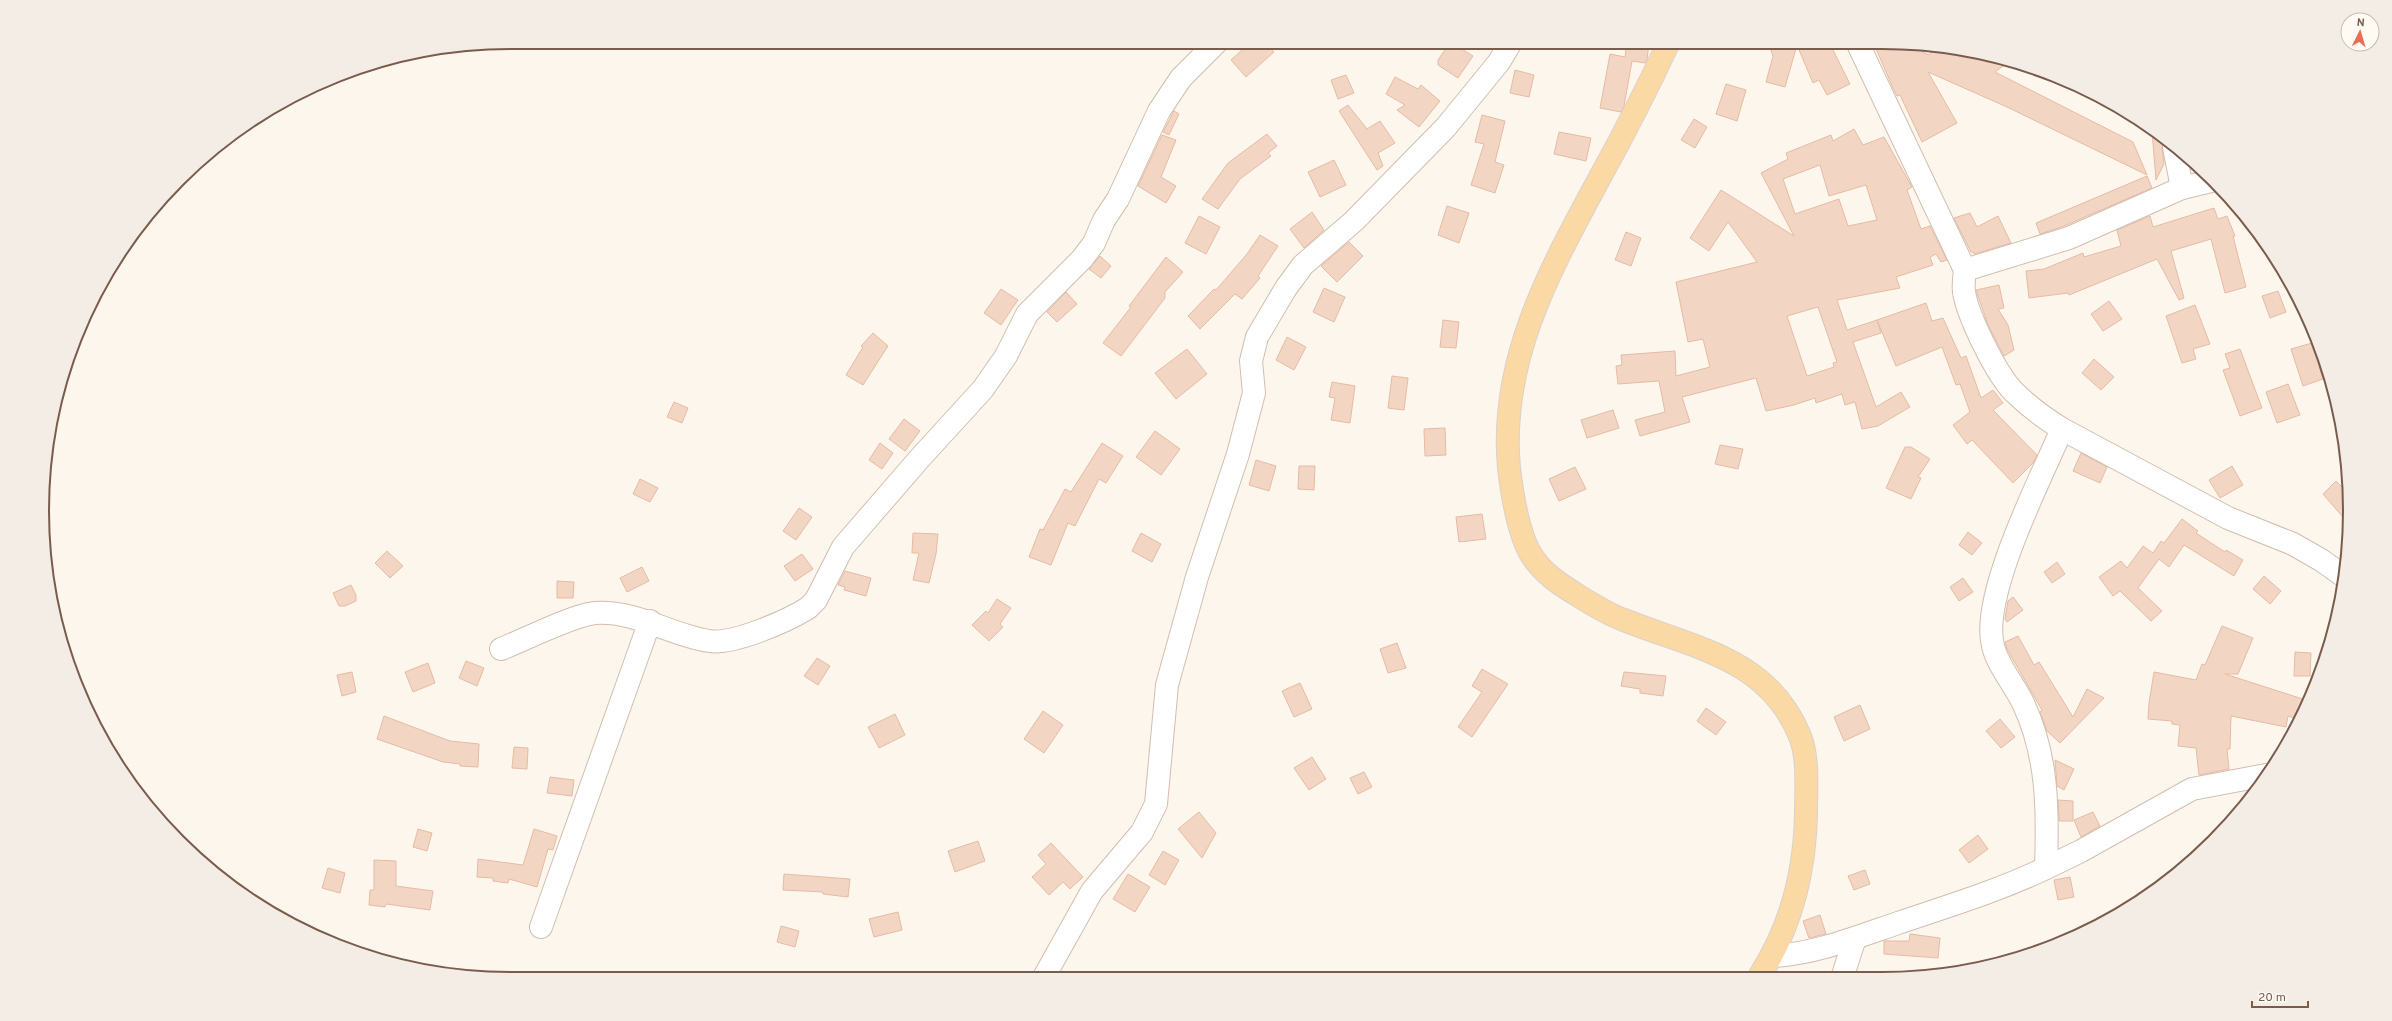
<svg xmlns="http://www.w3.org/2000/svg" width="2392" height="1021" viewBox="0 0 2392 1021" font-family="Overpass,sans-serif">
<style>
.building{fill:#f3d5c3;stroke:#e6bba3;fill-rule:evenodd}
.lines{fill:none;stroke-linecap:round;stroke-linejoin:round}
.minor-casing{stroke:#d1beb0;stroke-width:24}
.major-casing{stroke:#dad1cd;stroke-width:24}
.minor{stroke:#fff;stroke-width:22}
.major{stroke:#fbd9a5;stroke-width:22}
.rim{fill:none;stroke:#7a5c4d;stroke-width:2}
</style>
<rect width="100%" height="100%" fill="#fdf6ec"/>
<g class="building">
<path d="M1251 42H1264L1274 52 1246 77 1231 60Z"/>
<path d="M1450 42 1473 56 1458 78 1438 65V60Z"/>
<path d="M1627 42H1649L1647 60 1645 63 1632 61 1624 106 1621 112 1600 108 1610 54 1625 57Z"/>
<path d="M1768 42H1829L1850 84 1827 95 1819 80 1813 83 1797 45 1785 87 1766 82 1773 56Z"/>
<path d="M1873 42 1908 45 1929 55 1934 47 1973 51 2010 61 1995 72 2133 142 2147 175 2007 107 1928 72 1957 123 1922 142 1900 95 1897 96 1893 88Z"/>
<path d="M1515 70 1534 75 1529 97 1510 93Z"/>
<path d="M1346 75 1354 93 1338 99 1331 80Z"/>
<path d="M1395 77 1418 89 1421 85 1440 101 1419 127 1397 110 1405 105 1386 94Z"/>
<path d="M1726 84 1746 90 1737 121 1716 114Z"/>
<path d="M1348 105 1367 129 1380 121 1395 143 1378 153 1383 166 1377 170 1339 111Z"/>
<path d="M1174 111 1179 114 1169 135 1163 132Z"/>
<path d="M1482 115 1505 121 1495 162 1504 165 1495 193 1471 185 1484 144 1475 142Z"/>
<path d="M1694 119 1707 127 1695 148 1681 140Z"/>
<path d="M1854 129 1863 145 1884 137 1912 187 1907 190 1921 229 1930 226 1947 260 1941 262 1936 254 1930 257 1933 265 1896 277 1900 288 1837 300 1847 330 1877 320 1881 333 1853 342 1876 407 1901 392 1910 407 1878 426 1862 429 1855 402 1845 405 1842 394 1816 403 1815 398 1794 405 1766 411 1756 378 1682 397 1690 422 1640 436 1635 420 1665 412 1659 381 1618 384 1616 366 1622 365 1621 355 1675 351 1676 376 1710 367 1703 339 1688 342 1676 282 1757 262 1728 222 1709 251 1690 238 1721 190 1794 236 1761 173 1788 159 1786 153 1831 135 1833 141ZM1820 165 1829 196 1866 185 1877 220 1848 226 1839 199 1795 214 1783 179ZM1818 307 1837 362 1833 363 1834 367 1807 376 1787 316Z"/>
<path d="M2152 131 2164 140 2162 149 2164 164 2156 180Z"/>
<path d="M1559 132 1591 138 1586 161 1554 154Z"/>
<path d="M1267 134 1277 146 1268 153 1271 156 1240 179 1218 209 1202 199 1228 163Z"/>
<path d="M1162 135 1176 140 1161 177 1176 186 1166 203 1138 186Z"/>
<path d="M1334 160 1346 185 1320 197 1308 172Z"/>
<path d="M2147 176 2152 188 2064 226 2040 234 2036 223Z"/>
<path d="M1447 206 1469 213 1459 243 1438 235Z"/>
<path d="M2214 208 2218 219 2227 216 2235 236H2233L2246 287 2225 293 2211 239 2171 251 2184 298 2179 300 2157 259 2069 295 2068 293 2029 298 2026 271 2044 269 2083 253 2084 257 2121 246 2117 230 2150 216 2153 227Z"/>
<path d="M1312 212 1324 230 1304 248 1290 229Z"/>
<path d="M1970 213 1977 227 1998 216 2011 243 1974 254 1973 252H1971L1954 218Z"/>
<path d="M1199 216 1220 227 1206 254 1185 243Z"/>
<path d="M1626 232 1641 238 1631 266 1615 260Z"/>
<path d="M1260 235 1278 246 1258 276 1260 278 1242 299 1235 294 1200 329 1188 316 1214 289 1216 290 1247 254Z"/>
<path d="M1349 242 1363 256 1337 282 1321 266Z"/>
<path d="M1100 256 1111 266 1101 278 1089 269Z"/>
<path d="M1166 257 1183 272 1165 292V298L1121 356 1103 343 1131 307 1129 306Z"/>
<path d="M1999 285 2004 308 1998 309 2008 325 2014 350 2004 356 1988 325 1976 290Z"/>
<path d="M1324 288 1345 297 1334 322 1313 312Z"/>
<path d="M1001 289 1018 300 1001 325 984 313Z"/>
<path d="M2278 291 2286 312 2270 318 2262 296Z"/>
<path d="M1066 292 1077 304 1057 322 1047 312Z"/>
<path d="M2109 301 2122 319 2103 331 2091 314Z"/>
<path d="M1926 303 1932 321 1943 318 1961 358 1966 356 1981 398 1993 390 2003 403 1993 410 2037 455 2033 463 2013 483 1972 440 1967 444 1953 425 1970 412 1960 384 1956 385 1942 347 1896 366 1877 320Z"/>
<path d="M2195 305 2210 344 2193 349 2196 359 2182 363 2166 316Z"/>
<path d="M1443 320 1459 322 1456 348 1440 347Z"/>
<path d="M873 333 888 346 863 385 846 375 863 347 861 346Z"/>
<path d="M1287 337 1306 347 1294 370 1276 360Z"/>
<path d="M2312 343 2323 379 2303 386 2291 349Z"/>
<path d="M1187 349 1207 374 1176 399 1155 373Z"/>
<path d="M2240 349 2262 408 2240 416 2223 370 2230 368 2225 354Z"/>
<path d="M2094 359 2114 377 2101 390 2082 373Z"/>
<path d="M1392 376 1408 378 1404 410 1388 408Z"/>
<path d="M1332 382 1355 386 1350 423 1331 420 1335 398 1329 397Z"/>
<path d="M2288 384 2300 415 2277 423 2266 392Z"/>
<path d="M674 402 688 408 682 423 667 417Z"/>
<path d="M1613 410 1619 428 1587 438 1581 420Z"/>
<path d="M904 419 920 431 905 451 889 439Z"/>
<path d="M1445 428 1446 455 1425 456 1424 429Z"/>
<path d="M1155 431 1180 449 1161 475 1136 457Z"/>
<path d="M880 443 893 453 882 469 869 460Z"/>
<path d="M1102 443 1123 456 1106 483 1099 479 1075 526 1068 523 1051 565 1029 557 1040 529 1043 530 1065 489 1071 492Z"/>
<path d="M1720 445 1743 449 1738 469 1715 464Z"/>
<path d="M1905 447H1911L1930 459 1918 477 1921 478 1911 499 1886 488Z"/>
<path d="M2081 453 2107 467 2100 483 2073 471Z"/>
<path d="M1256 460 1276 466 1269 491 1249 485Z"/>
<path d="M1299 466H1315L1314 490 1298 489Z"/>
<path d="M2232 466 2243 485 2220 498 2209 480Z"/>
<path d="M1575 467 1586 489 1559 501 1549 479Z"/>
<path d="M640 479 658 488 650 502 633 494Z"/>
<path d="M2336 481 2348 493V523L2323 494Z"/>
<path d="M799 508 812 517 796 540 783 531Z"/>
<path d="M1482 514 1486 539 1459 542 1456 517Z"/>
<path d="M2182 519 2198 531 2196 533 2225 552 2226 550 2243 560 2234 576 2184 545 2169 567 2159 559 2138 588 2162 611 2151 621 2120 591 2113 596 2099 577 2121 561 2127 568 2143 546 2153 553 2161 541 2164 543Z"/>
<path d="M1968 532 1982 543 1972 555 1959 545Z"/>
<path d="M913 533 938 534 936 554 929 583 913 580 919 553H912Z"/>
<path d="M1141 533 1161 544 1152 562 1132 551Z"/>
<path d="M387 551 403 566 390 578 375 563Z"/>
<path d="M802 554 813 569 795 581 784 566Z"/>
<path d="M2057 562 2065 574 2052 583 2044 572Z"/>
<path d="M642 567 649 581 627 592 620 578Z"/>
<path d="M845 571 871 578 866 596 844 590 845 587 838 585Z"/>
<path d="M2264 576 2281 591 2270 604 2253 589Z"/>
<path d="M1963 578 1973 592 1959 601 1950 587Z"/>
<path d="M557 581 574 582 573 598H557Z"/>
<path d="M351 585 356 595V601L345 606H339L333 593Z"/>
<path d="M2013 597 2023 610 2007 622 2005 619 2008 601Z"/>
<path d="M997 599 1011 608 1000 624 1003 627 989 641 972 625 986 611 988 613Z"/>
<path d="M2222 626 2253 638 2238 674H2225L2309 701 2300 720 2288 716 2286 727 2231 716 2230 749H2227L2229 769 2199 775 2196 748 2178 746 2180 725 2172 724V721L2148 719 2149 703 2154 672 2196 680 2202 664 2205 665Z"/>
<path d="M2018 636 2034 665 2039 662 2073 717 2087 689 2104 698 2060 743 2047 731 2040 712 2042 710 2007 649 2005 642Z"/>
<path d="M1397 643 1406 668 1388 673 1380 649Z"/>
<path d="M2295 652 2311 653 2310 676H2294Z"/>
<path d="M817 658 830 666 818 685 804 676Z"/>
<path d="M466 661 484 668 477 686 459 678Z"/>
<path d="M428 663 435 683 413 692 405 672Z"/>
<path d="M1482 669 1508 684 1472 737 1458 727 1482 692 1472 686Z"/>
<path d="M352 672 356 692 342 696 337 675Z"/>
<path d="M1624 672 1666 676 1663 696 1640 693V689L1621 686Z"/>
<path d="M1300 683 1312 709 1294 717 1282 691Z"/>
<path d="M1860 705 1870 729 1844 741 1834 717Z"/>
<path d="M1706 708 1726 722 1716 735 1697 721Z"/>
<path d="M1043 711 1063 725 1044 753 1024 739Z"/>
<path d="M895 714 905 735 879 748 868 727Z"/>
<path d="M384 716 450 741 479 744 478 767 460 766V764L443 762 377 739Z"/>
<path d="M2000 719 2015 737 2001 748 1986 731Z"/>
<path d="M514 747 528 748 527 769 512 768Z"/>
<path d="M1312 757 1326 779 1309 790 1294 768Z"/>
<path d="M2055 760 2074 769 2064 790 2057 786Z"/>
<path d="M1364 772 1372 787 1358 794 1350 778Z"/>
<path d="M550 777 574 780 572 796 547 793Z"/>
<path d="M2058 800 2073 801V821H2059Z"/>
<path d="M1199 812 1216 833 1202 858 1178 829Z"/>
<path d="M2093 812 2100 826 2081 837 2074 820Z"/>
<path d="M418 829 432 833 427 851 413 847Z"/>
<path d="M534 829 557 836 553 850 548 849 537 887 509 879 508 883 493 881V878L477 877 478 859 523 865Z"/>
<path d="M1978 835 1988 849 1969 863 1959 850Z"/>
<path d="M978 841 985 861 955 872 948 851Z"/>
<path d="M1051 843 1083 877 1070 889 1063 882 1049 895 1032 877 1046 864 1038 855Z"/>
<path d="M1163 851 1179 860 1165 885 1149 875Z"/>
<path d="M374 860 396 861V886L433 891 430 910 386 904 385 907 369 905 370 890H374Z"/>
<path d="M328 868 345 873 340 893 322 888Z"/>
<path d="M1865 870 1870 884 1854 890 1848 876Z"/>
<path d="M784 874 850 879 848 897 823 894V892L783 890Z"/>
<path d="M1128 874 1150 887 1135 912 1113 899Z"/>
<path d="M2070 877 2074 897 2058 900 2054 880Z"/>
<path d="M898 912 902 930 874 937 869 919Z"/>
<path d="M1820 915 1826 934 1809 938 1803 921Z"/>
<path d="M781 926 799 931 795 947 777 942Z"/>
<path d="M1910 934 1940 938 1938 958 1884 954V941H1909Z"/>
</g>
<g class="lines">
<defs>
<g id="minor">
<path d="M1857 42 1965 270 2069 238 2182 188 2211 181"/>
<path d="M2174 147 2182 188"/>
<path d="M2062 429 2228 518 2293 544 2321 560 2345 577"/>
<path d="M501 649C524 640 573 615 595 613 635 610 670 635 709 641 733 645 787 621 808 608L816 600 843 547 920 458 983 389 1006 356 1027 314 1082 259 1094 243 1104 220 1118 199 1159 111 1181 78 1217 42"/>
<path d="M2046 868 2081 851 2192 789 2266 775"/>
<path d="M541 927 650 621"/>
<path d="M1773 956C1815 954 1857 937 1898 923 1948 906 1998 891 2046 868 2048 811 2048 757 2024 705 2015 685 1998 667 1993 646 1980 596 2041 478 2062 429 2044 418 2028 406 2013 391 1996 373 1968 317 1964 292 1963 285 1964 278 1965 270"/>
<path d="M1843 975 1855 938"/>
<path d="M1044 977 1092 891 1142 832 1156 804 1167 685 1197 577 1238 454 1254 393 1251 361 1257 337 1286 288 1303 265 1354 221 1446 127 1499 62 1511 42"/>
</g>
<path id="major" d="M1669 42C1647 89 1624 134 1599 179 1550 270 1499 360 1509 468 1512 493 1519 536 1532 556 1543 573 1558 583 1574 593 1590 603 1607 614 1624 620 1694 648 1767 658 1799 734 1809 755 1806 790 1806 813 1805 870 1791 927 1760 975"/>
</defs>
<use href="#minor" class="minor-casing"/>
<use href="#major" class="major-casing"/>
<use href="#minor" class="minor"/>
<use href="#major" class="major"/>
</g>
<path d="M0 0H2392V1021H0ZM510 49H1882A461 461 0 0 1 2343 510V511A461 461 0 0 1 1882 972H510A461 461 0 0 1 49 511V510A461 461 0 0 1 510 49Z" fill="#f4ede6" fill-rule="evenodd"/>
<path class="rim" d="M510 49H1882A461 461 0 0 1 2343 510V511A461 461 0 0 1 1882 972H510A461 461 0 0 1 49 511V510A461 461 0 0 1 510 49Z"/>
<g transform="translate(2360 32) rotate(5)"><circle r="19" fill="#fffaf3" stroke="#cabbb1"/>
<path d="M0-3L7 15L0 10L-7 15Z" fill="#e76f51"/>
<text y="-6" font-size="11" font-weight="bold" text-anchor="middle" fill="#7a5c4d">N</text>
</g>
<path d="M2252 1001v6h56v-6" fill="none" stroke="#7a5c4d" stroke-width="2"/>
<text x="2258" y="1001" font-size="12" fill="#7a5c4d" stroke="#fffaf3" stroke-width="3" paint-order="stroke">20 m</text>
</svg>
